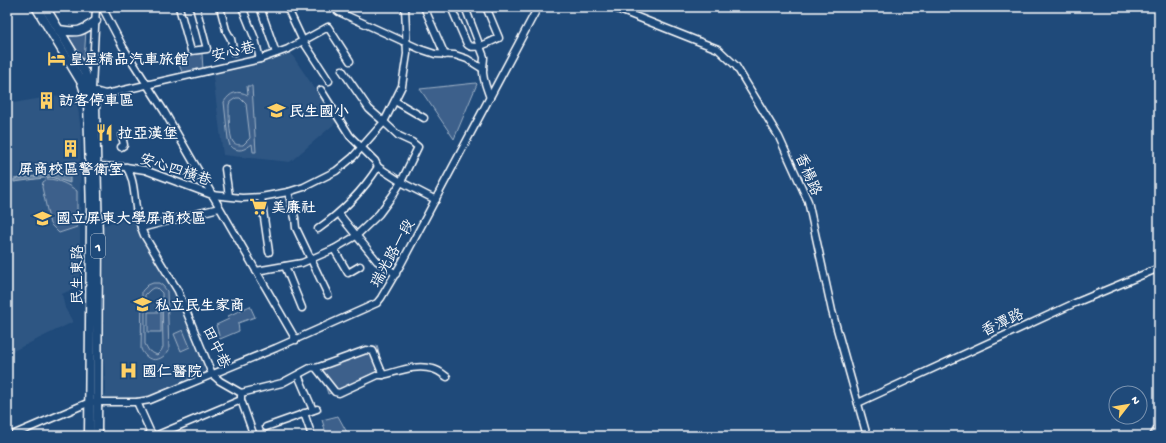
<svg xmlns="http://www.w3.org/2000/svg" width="1166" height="443" viewBox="0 0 1166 443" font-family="'Gochi Hand','LXGW WenKai TC',sans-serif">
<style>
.built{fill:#2e5683}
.green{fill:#3c618b;stroke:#9eb0c5;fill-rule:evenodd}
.water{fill:#6583a4;stroke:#a3b5c8}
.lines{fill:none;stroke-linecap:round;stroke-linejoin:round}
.minor-casing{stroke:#fff;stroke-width:9}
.major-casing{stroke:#fff;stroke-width:11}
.minor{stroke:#1f4a7a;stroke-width:6}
.major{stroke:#1f4a7a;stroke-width:8}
.labels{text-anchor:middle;stroke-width:3.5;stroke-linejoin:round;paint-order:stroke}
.shield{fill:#1f4a7a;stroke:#bcc9d7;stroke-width:1}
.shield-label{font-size:14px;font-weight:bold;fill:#fff}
.street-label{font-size:15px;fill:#fff;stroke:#1f4a7a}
.poi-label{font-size:15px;font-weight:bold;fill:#fff;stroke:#1f4a7a;text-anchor:start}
</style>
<rect width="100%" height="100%" fill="#1f4a7a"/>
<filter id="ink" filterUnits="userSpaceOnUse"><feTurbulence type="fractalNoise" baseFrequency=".025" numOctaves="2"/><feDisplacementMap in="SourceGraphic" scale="8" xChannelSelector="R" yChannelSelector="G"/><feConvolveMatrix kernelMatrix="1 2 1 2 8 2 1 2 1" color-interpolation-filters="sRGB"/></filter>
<g filter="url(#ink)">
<g class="built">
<path d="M288 49 317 92 321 90 340 119 290 162 223 155 212 69Z"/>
<path d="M66 94H73L75 96 77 100 81 131 80 207V286L62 294 65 308 73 322 7 354V104Z"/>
<path d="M133 214 139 230 176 292 208 371 156 394 140 399H102L106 393 103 348 105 239 102 226Z"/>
</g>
<g class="green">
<path d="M86 30 84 61 68 36 77 35Z"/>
<path d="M205 52 202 54 203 69 183 74 177 60 192 54Z"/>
<path d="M476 83 477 84 454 139 420 89Z"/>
<path d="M247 86H252L256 152H253L252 144C244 150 239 153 230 146L228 139 224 102C230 92 238 90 248 95ZM236 98H240L246 104 250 138 243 145C239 145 236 145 233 142 229 136 229 113 229 105L230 102Z"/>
<path d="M47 179C58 179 69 185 77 191V227L59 233 50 224 42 187 43 182Z"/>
<path d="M153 283H159L163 286 167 291 169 350C161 363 147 363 141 349L142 291 148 285ZM153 288H157L162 293 163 347 161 351 157 355 149 351 145 344V295L150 290Z"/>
<path d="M250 306 255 317 238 323 239 331 220 339 216 325 229 319 228 316Z"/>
<rect x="148" y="312" width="13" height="20"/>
<path d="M183 330 190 347 181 351 174 334Z"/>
<path d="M377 345 384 376 328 394 319 364Z"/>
<path d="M338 416 349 436H327L322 420Z"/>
</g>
<path class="water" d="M66 172H69L70 175V183L51 177 14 182V179Z"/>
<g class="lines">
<defs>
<g id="minor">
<path d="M102 7 123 47 164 111 296 340"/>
<path d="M179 7 191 51 207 49 196 7"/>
<path d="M220 7 226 30 231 39 234 53"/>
<path d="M242 7 255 39 260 59"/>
<path d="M260 7 276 53"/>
<path d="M287 7 303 41 329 81"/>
<path d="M333 7 339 12 420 49 435 54 455 55 467 59 483 69"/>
<path d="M424 7 445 55"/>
<path d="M451 7 467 44C474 52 491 41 499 38L486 7"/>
<path d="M465 7 484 57C484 61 483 65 483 69 482 78 487 89 490 98"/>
<path d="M612 7 718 49 736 66 779 137 808 201 832 311 867 436"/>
<path d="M92 89 96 7"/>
<path d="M91 90 105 94 115 92 260 59 288 49 328 27 350 61"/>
<path d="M321 90 350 136 375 161 378 167 401 182 436 200"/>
<path d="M395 101 424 118"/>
<path d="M121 147 124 145 122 136"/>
<path d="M92 166 126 167 145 170 212 195 242 198 261 197 288 192 304 187 336 171 353 157 384 122 402 86 407 54 405 7"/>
<path d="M126 167C135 179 134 199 137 214 139 221 141 228 144 235L178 291 212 374 220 381 241 393 282 383 312 367 316 368 366 350 373 351 383 375H378L339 393 335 392 316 368"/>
<path d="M225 169 229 196"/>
<path d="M288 192 295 218 296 228 328 295"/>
<path d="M261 197 269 252"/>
<path d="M339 214 377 261 396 274"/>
<path d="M141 228 219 208"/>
<path d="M318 229C342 212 362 192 378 167"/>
<path d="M334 249 348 273 360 266"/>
<path d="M285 266 302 308"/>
<path d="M256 271 302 263 334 249 356 236 379 214 393 195 401 182 418 147 412 142 399 136 384 122 369 109 342 70"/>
<path d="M298 375 313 410"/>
<path d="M383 375C400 371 416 364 433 369 438 370 443 374 447 377"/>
<path d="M241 396V400L254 436"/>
<path d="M137 402 150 431 154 436"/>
<path d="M858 403 1075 303 1159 268"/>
<path d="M304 413 312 436"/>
<path d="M266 427 317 409"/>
<path d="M10 436 90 402H137L150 400 276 348 377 303 381 298 401 264 538 7"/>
<path d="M155 436 241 400"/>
<path d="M1153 436 1159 426"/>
</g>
<g id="major">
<path d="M36 7 82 83 88 102 91 213 89 436"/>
<path d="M45 7 85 73 95 104 98 240 97 436"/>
<path d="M59 30C78 33 81 32 96 21"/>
</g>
</defs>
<use href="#minor" class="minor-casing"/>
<use href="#major" class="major-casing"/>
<use href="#minor" class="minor"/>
<use href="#major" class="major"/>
</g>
</g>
<defs>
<symbol id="hotel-bare" viewBox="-9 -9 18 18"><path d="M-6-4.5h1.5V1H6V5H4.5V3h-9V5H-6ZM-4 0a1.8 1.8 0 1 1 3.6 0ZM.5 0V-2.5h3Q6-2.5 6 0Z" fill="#ffd166" stroke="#1f4a7a" stroke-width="2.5" paint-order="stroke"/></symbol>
<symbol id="building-bare" viewBox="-9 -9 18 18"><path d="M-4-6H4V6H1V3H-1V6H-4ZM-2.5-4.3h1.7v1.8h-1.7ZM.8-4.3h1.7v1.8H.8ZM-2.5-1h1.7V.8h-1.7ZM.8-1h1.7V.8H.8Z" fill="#ffd166" stroke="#1f4a7a" stroke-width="2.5" paint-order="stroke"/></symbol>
<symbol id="school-bare" viewBox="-9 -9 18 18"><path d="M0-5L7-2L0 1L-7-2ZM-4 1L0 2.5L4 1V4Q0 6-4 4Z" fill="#ffd166" stroke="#1f4a7a" stroke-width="2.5" paint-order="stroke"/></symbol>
<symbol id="restaurant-bare" viewBox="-9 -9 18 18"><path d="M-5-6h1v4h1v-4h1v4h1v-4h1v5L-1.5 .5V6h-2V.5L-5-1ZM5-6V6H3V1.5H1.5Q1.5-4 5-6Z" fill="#ffd166" stroke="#1f4a7a" stroke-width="2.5" paint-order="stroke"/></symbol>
<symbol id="supermarket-bare" viewBox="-9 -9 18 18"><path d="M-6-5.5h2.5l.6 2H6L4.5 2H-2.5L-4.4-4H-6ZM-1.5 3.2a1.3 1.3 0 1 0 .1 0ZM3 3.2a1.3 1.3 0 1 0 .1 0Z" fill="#ffd166" stroke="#1f4a7a" stroke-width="2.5" paint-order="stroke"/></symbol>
<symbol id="university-bare" viewBox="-9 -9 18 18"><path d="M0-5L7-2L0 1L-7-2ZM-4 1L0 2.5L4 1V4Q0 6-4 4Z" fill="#ffd166" stroke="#1f4a7a" stroke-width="2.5" paint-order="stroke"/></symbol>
<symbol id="hospital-bare" viewBox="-9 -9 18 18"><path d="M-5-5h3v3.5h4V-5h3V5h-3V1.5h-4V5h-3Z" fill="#ffd166" stroke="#1f4a7a" stroke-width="2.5" paint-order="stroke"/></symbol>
</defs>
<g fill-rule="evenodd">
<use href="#hotel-bare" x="44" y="46" width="25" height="25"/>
<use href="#building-bare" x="34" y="88" width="25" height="25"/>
<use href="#school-bare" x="264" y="98" width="25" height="25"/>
<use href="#restaurant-bare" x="92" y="120" width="25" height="25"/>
<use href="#building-bare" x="58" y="136" width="25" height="25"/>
<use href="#supermarket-bare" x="246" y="194" width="25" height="25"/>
<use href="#university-bare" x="30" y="206" width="25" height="25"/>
<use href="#school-bare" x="130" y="292" width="25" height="25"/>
<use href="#hospital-bare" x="116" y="358" width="25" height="25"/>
</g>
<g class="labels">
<rect class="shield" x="91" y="234" width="14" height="24" rx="3"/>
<g class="shield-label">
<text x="98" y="251">1</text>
</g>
<g class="street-label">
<text transform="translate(233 51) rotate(-13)" y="5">安心巷</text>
<text transform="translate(176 169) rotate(18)" y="5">安心四橫巷</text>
<text transform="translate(809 174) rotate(67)" y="5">香楊路</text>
<text transform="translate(392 253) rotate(-61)" y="5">瑞光路一段</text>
<text transform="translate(77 275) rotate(-90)" y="5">民生東路</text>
<text transform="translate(1002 322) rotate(-25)" y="5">香潭路</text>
<text transform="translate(217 347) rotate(64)" y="5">田中巷</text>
</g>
<g class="poi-label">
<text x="69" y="64">皇星精品汽車旅館</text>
<text x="59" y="105">訪客停車區</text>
<text x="289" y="116">民生國小</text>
<text x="118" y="138">拉亞漢堡</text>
<text x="71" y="174" text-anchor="middle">屏商校區警衛室</text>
<text x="271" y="212">美廉社</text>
<text x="56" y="223">國立屏東大學屏商校區</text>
<text x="155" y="310">私立民生家商</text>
<text x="142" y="376">國仁醫院</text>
</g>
</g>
<rect width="1166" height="443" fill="none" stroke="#1f4a7a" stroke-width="24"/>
<rect x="12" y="12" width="1142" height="419" fill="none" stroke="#fff" stroke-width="1.5" filter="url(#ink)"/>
<g transform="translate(1128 405) rotate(59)"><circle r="19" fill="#1f4a7a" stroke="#7992af"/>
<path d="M0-3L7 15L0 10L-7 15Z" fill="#ffd166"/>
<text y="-6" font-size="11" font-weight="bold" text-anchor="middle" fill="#ffffff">N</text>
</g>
</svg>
